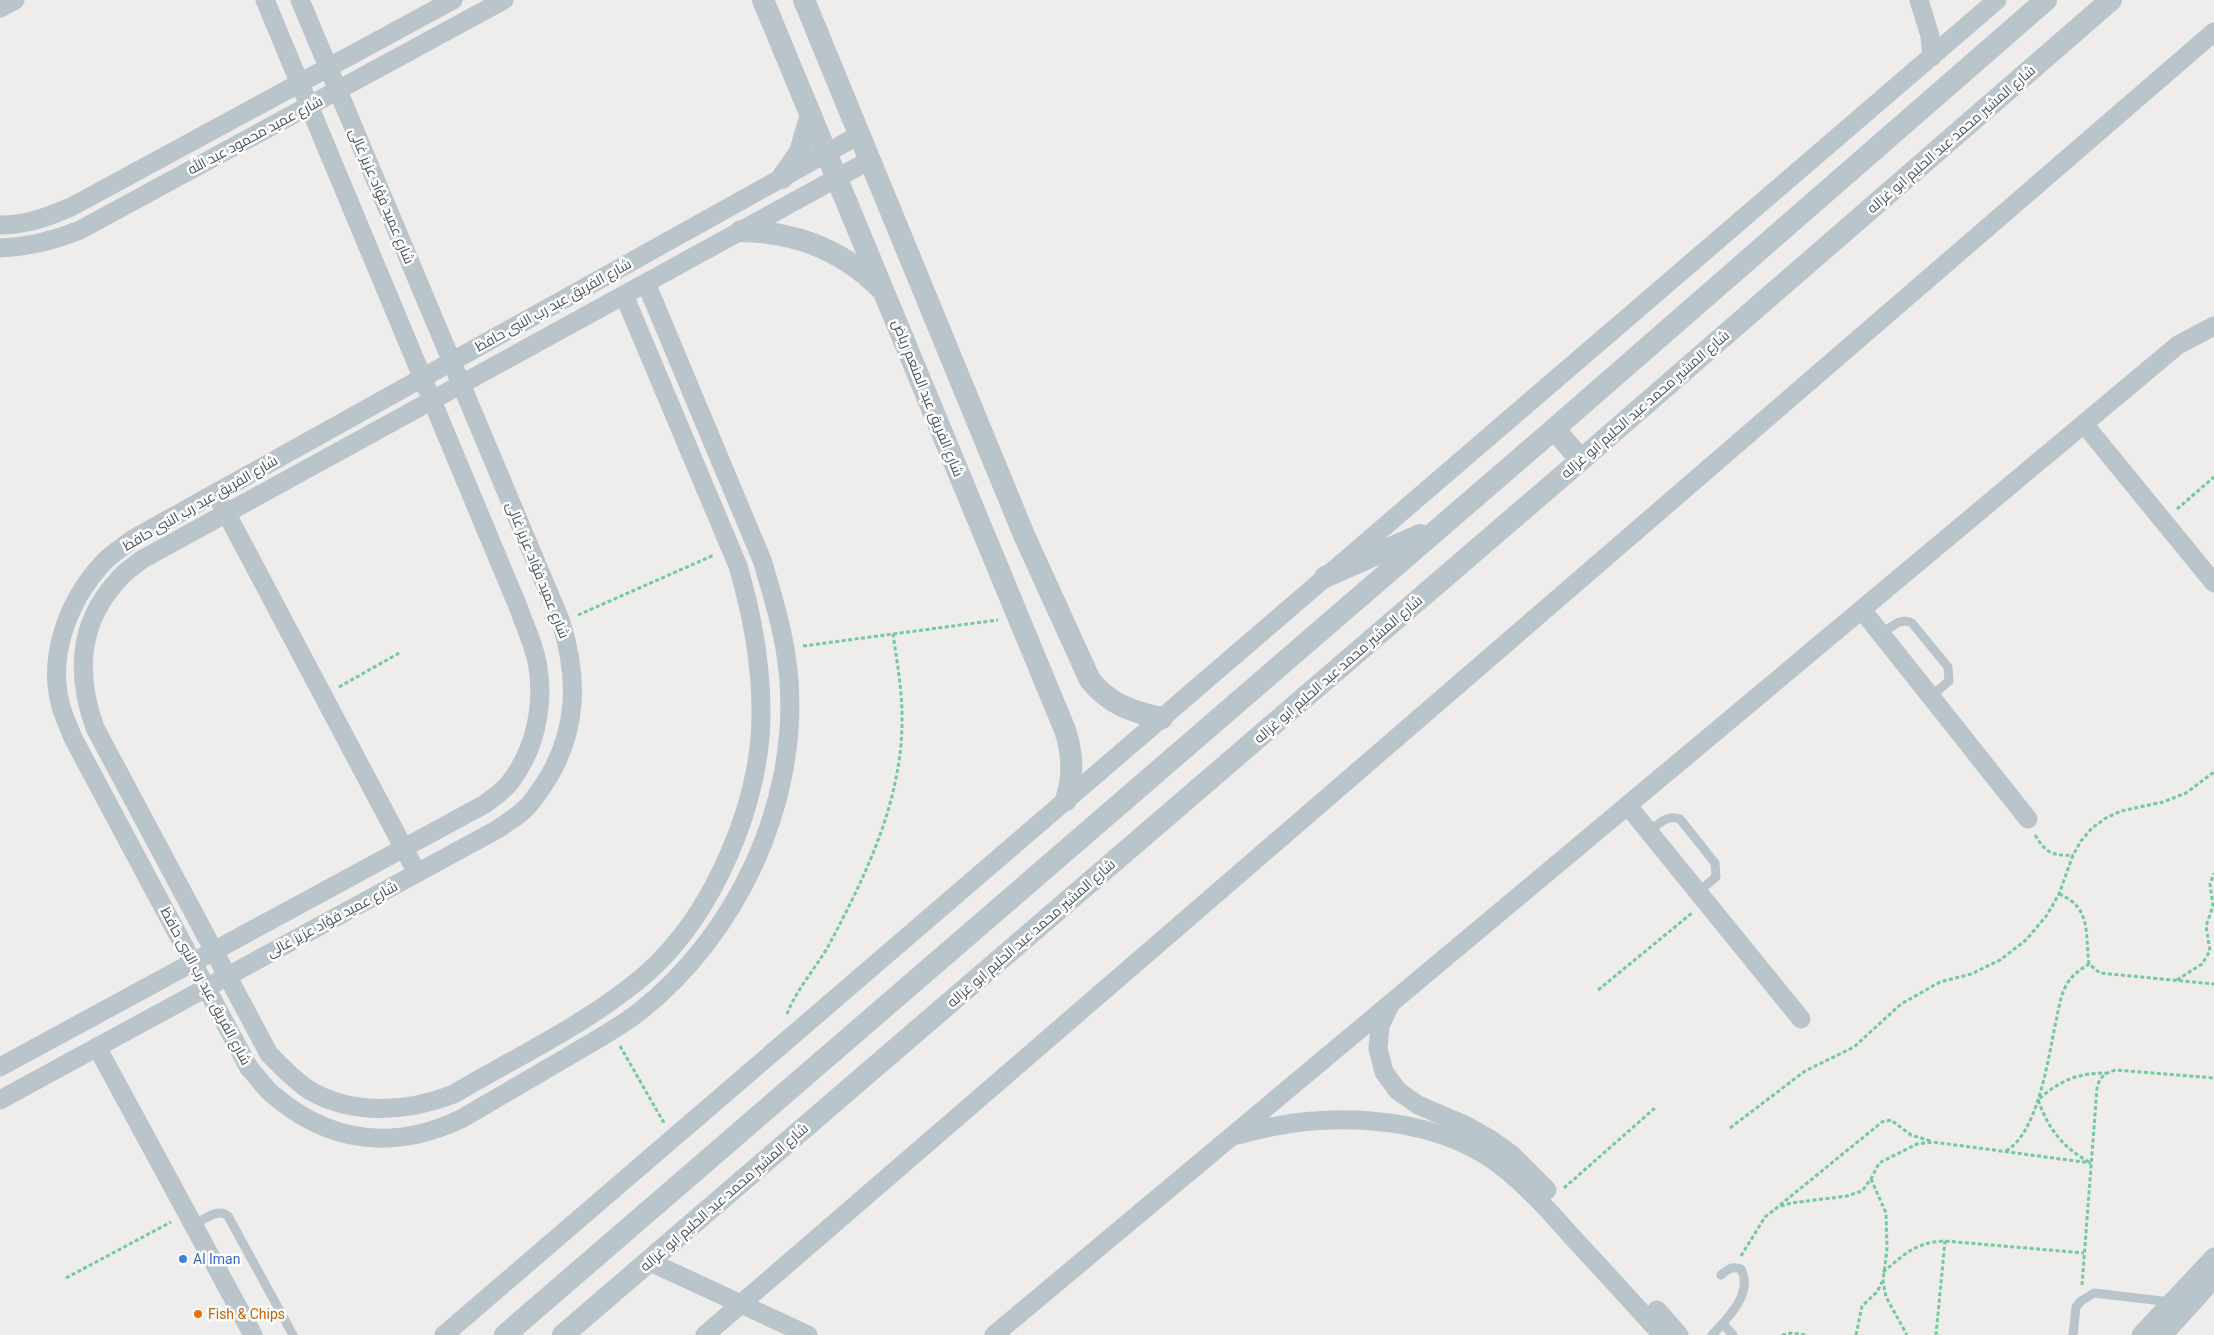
<svg xmlns="http://www.w3.org/2000/svg" width="2214" height="1335" viewBox="0 0 2214 1335" font-family="Roboto,Cairo,sans-serif">
<style>
.lines{fill:none;stroke-linecap:round;stroke-linejoin:round}
.path{stroke:#73ca9b;stroke-width:3;stroke-dasharray:4 2.5;stroke-linecap:butt}
.service{stroke:#bac4cb;stroke-width:9}
.minor{stroke:#bac4cb;stroke-width:19}
.tertiary{stroke:#bac4cb;stroke-width:22}
.shop-dot{fill:#3f7fe0;stroke:#fff;stroke-width:2}
.food-dot{fill:#e8710a;stroke:#fff;stroke-width:2}
.labels{text-anchor:middle;stroke-width:5;stroke-linejoin:round;paint-order:stroke}
.street-label{font-size:14px;fill:#455059;stroke:#fff}
.shop-label{font-size:14px;fill:#366cbe;stroke:#fff;text-anchor:start}
.food-label{font-size:14px;fill:#c56008;stroke:#fff;text-anchor:start}
</style>
<rect width="100%" height="100%" fill="#efecec"/>
<g class="lines">
<g class="path">
<path d="M2177 509 2214 477"/>
<path d="M578 615 714 555"/>
<path d="M803 646 998 620"/>
<path d="M339 687 401 652"/>
<path d="M2035 835C2046 853 2052 856 2073 855"/>
<path d="M2059 894C2092 907 2085 935 2089 964L2100 973 2214 984"/>
<path d="M2177 980 2202 964 2210 951 2206 926 2213 906 2210 884 2214 873"/>
<path d="M1598 990 1692 913"/>
<path d="M787 1014C797 988 817 967 830 943 867 873 903 798 902 717 902 689 897 662 893 634"/>
<path d="M620 1046 664 1123"/>
<path d="M1730 1128 1805 1071 1854 1047 1901 1004 1940 982 1971 974 2000 960 2026 940 2047 915 2059 894 2073 855 2081 841 2092 828 2106 818 2121 811 2163 802 2186 793 2214 772"/>
<path d="M2006 1151C2039 1131 2048 1058 2056 1021 2059 1009 2060 995 2067 984 2072 975 2080 970 2089 964"/>
<path d="M2089 1162C2062 1147 2048 1128 2038 1100 2059 1081 2077 1073 2106 1073"/>
<path d="M1871 1179 1886 1213 1887 1249 1883 1281 1886 1297 1907 1335"/>
<path d="M1564 1188 1656 1107"/>
<path d="M1780 1205 1882 1122 1891 1120 1911 1135 1931 1141"/>
<path d="M1741 1256 1765 1217 1778 1207 1791 1203 1847 1196 1862 1191 1871 1179 1879 1163 1917 1144 1933 1142 2091 1163"/>
<path d="M1883 1272C1905 1254 1916 1242 1945 1241L2084 1253"/>
<path d="M66 1278 171 1222"/>
<path d="M2082 1285 2097 1088C2100 1076 2105 1073 2116 1070L2214 1078"/>
<path d="M1782 1335 1792 1333 1806 1335"/>
<path d="M1856 1335 1862 1306 1877 1292 1882 1282"/>
<path d="M1936 1335 1945 1241"/>
</g>
<g class="service">
<path d="M1881 634C1892 627 1900 617 1912 623L1948 667 1949 681 1931 696"/>
<path d="M1649 831C1659 824 1667 814 1680 819L1715 863 1716 877 1698 892"/>
<path d="M193 1225C204 1220 218 1207 228 1216L293 1335"/>
<path d="M1723 1324 1733 1335"/>
<path d="M1712 1335C1727 1319 1754 1293 1741 1269 1732 1266 1728 1269 1721 1275"/>
<path d="M2073 1335 2076 1307 2081 1301 2094 1293 2171 1302"/>
</g>
<g class="minor">
<path d="M1919 0 1930 36 1932 57"/>
<path d="M0 8 15 0"/>
<path d="M0 225C27 225 48 217 73 206L453 0"/>
<path d="M0 248C29 247 53 241 80 230L504 0"/>
<path d="M646 283 762 560C774 600 786 639 789 681 798 805 736 936 639 1012 617 1029 592 1042 569 1056 533 1077 497 1098 461 1119 393 1151 329 1143 272 1094 264 1087 257 1076 249 1068L73 738C70 730 66 721 63 713 45 661 67 602 103 563 111 554 123 547 133 539L859 135"/>
<path d="M624 295 738 566C752 614 761 661 761 711 762 801 714 914 646 974 589 1023 518 1056 454 1094 408 1112 353 1116 309 1090 294 1080 282 1067 269 1054L95 728C76 675 78 623 118 580 124 572 134 566 141 560L837 178 870 160"/>
<path d="M2084 424 2214 583"/>
<path d="M221 503 417 873"/>
<path d="M1862 610 2028 819"/>
<path d="M1628 806 1801 1019"/>
<path d="M1389 1007 1380 1026 1378 1049 1384 1072 1398 1091 1418 1105 1467 1126 1490 1139 1511 1154 1547 1190"/>
<path d="M97 1047 253 1335"/>
<path d="M0 1067 485 804C494 797 505 790 511 781 535 749 544 707 538 667 535 647 525 627 519 609L265 0"/>
<path d="M0 1100 498 829C506 823 515 818 523 811 533 802 541 789 548 778 578 728 578 677 561 622L300 0"/>
<path d="M1238 1135C1320 1111 1429 1112 1500 1165 1528 1187 1552 1214 1575 1240 1604 1271 1633 1303 1662 1335"/>
<path d="M648 1261 808 1335"/>
<path d="M1657 1310 1679 1335"/>
<path d="M444 1335 1997 0"/>
<path d="M705 1335 2214 32"/>
<path d="M994 1335 2178 345 2214 326"/>
<path d="M2141 1335 2214 1257"/>
<path d="M2163 1335 2214 1279"/>
</g>
<g class="tertiary">
<path d="M763 0 1065 730C1073 754 1074 776 1066 800"/>
<path d="M804 0 1024 535 1090 680C1109 704 1132 712 1162 718"/>
<path d="M782 178 800 152 811 115"/>
<path d="M741 231C795 232 841 249 879 287"/>
<path d="M1554 429 1581 460"/>
<path d="M1325 577 1420 535"/>
<path d="M505 1335 1554 429 2046 0"/>
<path d="M563 1335 1581 460 2111 0"/>
</g>
</g>
<circle class="shop-dot" cx="183" cy="1259" r="5"/>
<circle class="food-dot" cx="198" cy="1314" r="5"/>
<g class="labels">
<g class="street-label">
<text transform="translate(255 135) rotate(-28)" y="5">شارع عميد محمود عبد الله</text>
<text transform="translate(1951 139) rotate(-41)" y="5">شارع المشير محمد عبد الحليم ابو غزاله</text>
<text transform="translate(382 196) rotate(67)" y="5">شارع عميد فؤاد عزيز غالى</text>
<text transform="translate(553 305) rotate(-29)" y="5">شارع الفريق عبد رب النبى حافظ</text>
<text transform="translate(928 398) rotate(68)" y="5">شارع الفريق عبد المنعم رياض</text>
<text transform="translate(1645 404) rotate(-41)" y="5">شارع المشير محمد عبد الحليم ابو غزاله</text>
<text transform="translate(200 503) rotate(-30)" y="5">شارع الفريق عبد رب النبى حافظ</text>
<text transform="translate(538 570) rotate(68)" y="5">شارع عميد فؤاد عزيز غالى</text>
<text transform="translate(1338 669) rotate(-41)" y="5">شارع المشير محمد عبد الحليم ابو غزاله</text>
<text transform="translate(332 919) rotate(-28)" y="5">شارع عميد فؤاد عزيز غالى</text>
<text transform="translate(1031 933) rotate(-41)" y="5">شارع المشير محمد عبد الحليم ابو غزاله</text>
<text transform="translate(206 986) rotate(62)" y="5">شارع الفريق عبد رب النبى حافظ</text>
<text transform="translate(724 1197) rotate(-41)" y="5">شارع المشير محمد عبد الحليم ابو غزاله</text>
</g>
<g class="shop-label">
<text x="193" y="1264">Al Iman</text>
</g>
<g class="food-label">
<text x="208" y="1319">Fish &amp; Chips</text>
</g>
</g>
</svg>
